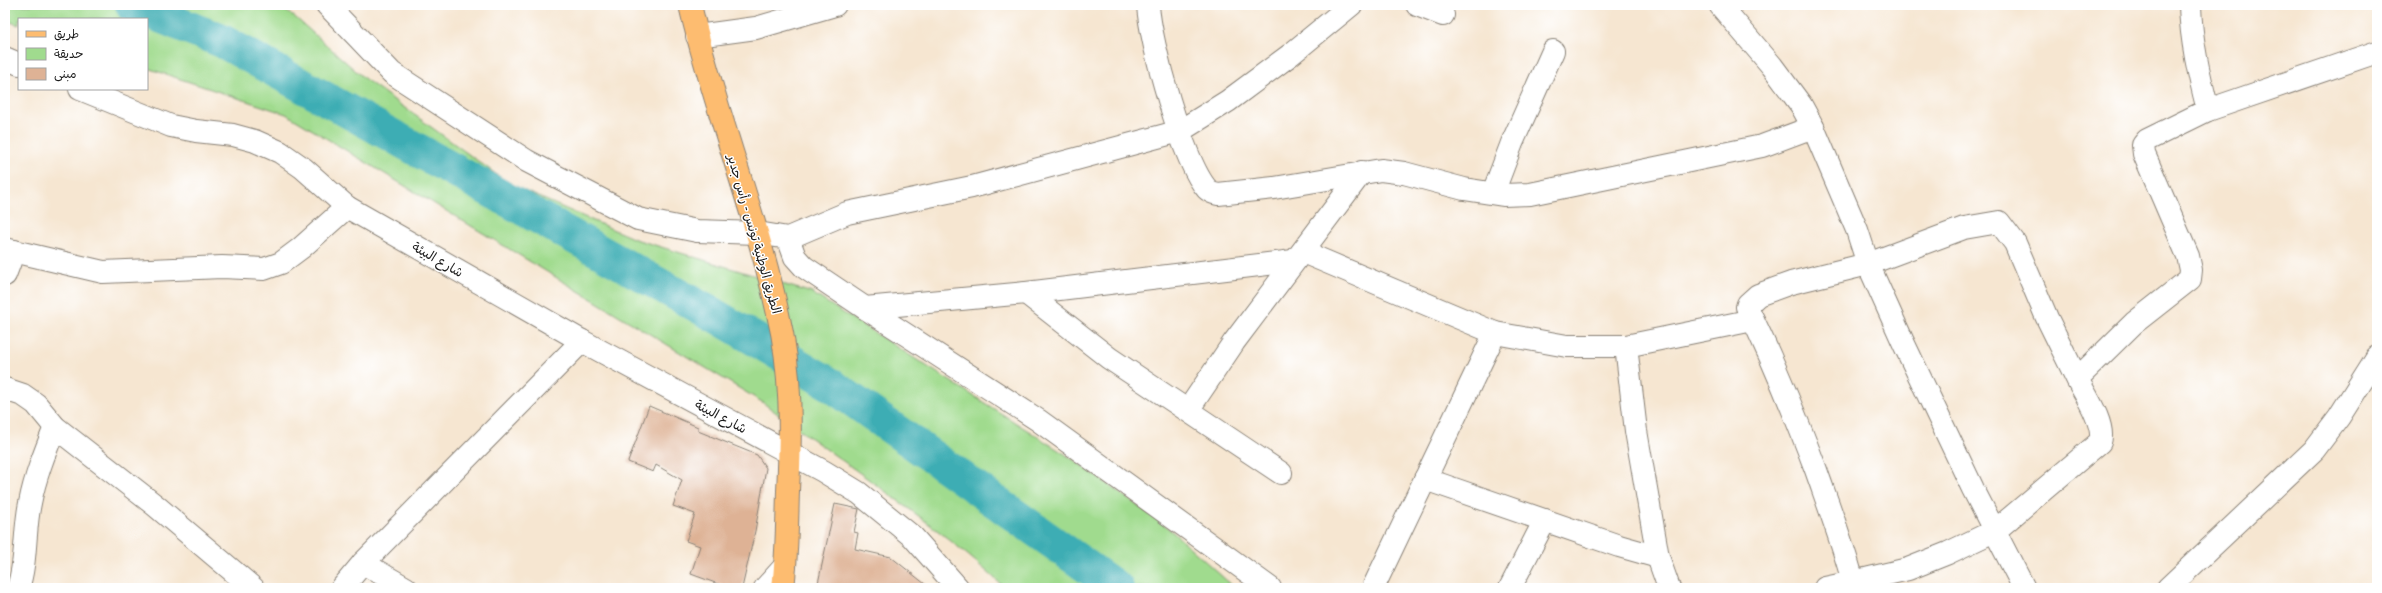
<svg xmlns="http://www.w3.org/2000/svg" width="2382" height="593" viewBox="0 0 2382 593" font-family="Dekko,'Playpen Sans Arabic',sans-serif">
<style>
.green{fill:#a0db8e;stroke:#5e7c55}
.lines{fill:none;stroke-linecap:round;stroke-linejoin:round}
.river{stroke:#3cadb4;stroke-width:34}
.building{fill:#deb295}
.minor-casing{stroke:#898176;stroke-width:24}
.major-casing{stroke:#898176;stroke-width:24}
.minor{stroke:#fff;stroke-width:22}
.major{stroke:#fdbc70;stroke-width:22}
.labels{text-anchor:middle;stroke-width:3;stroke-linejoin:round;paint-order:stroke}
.street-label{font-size:13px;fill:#1c1c1c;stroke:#fff}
</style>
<rect width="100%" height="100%" fill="#fff"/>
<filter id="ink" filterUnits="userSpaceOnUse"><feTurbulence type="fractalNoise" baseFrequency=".025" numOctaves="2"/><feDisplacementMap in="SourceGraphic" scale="8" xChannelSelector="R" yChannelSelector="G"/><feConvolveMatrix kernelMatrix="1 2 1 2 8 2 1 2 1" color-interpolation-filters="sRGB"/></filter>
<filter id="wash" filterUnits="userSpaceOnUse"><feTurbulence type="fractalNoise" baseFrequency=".012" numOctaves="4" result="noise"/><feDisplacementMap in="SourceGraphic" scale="16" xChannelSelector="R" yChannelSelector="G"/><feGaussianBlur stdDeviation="0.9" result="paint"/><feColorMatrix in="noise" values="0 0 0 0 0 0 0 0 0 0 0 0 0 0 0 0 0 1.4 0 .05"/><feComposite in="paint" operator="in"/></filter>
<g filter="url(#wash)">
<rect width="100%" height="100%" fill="#f6e6d1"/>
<path class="green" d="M5 5H277L296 18 365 79 511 185 635 239 812 293 1071 458 1166 526 1235 588H1005C931 518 843 464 762 402L286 114 147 68V19H19V25L5 20Z"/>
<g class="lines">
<path class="river" d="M132 5 222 41 721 319 830 384 1117 588"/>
</g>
<g id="blocks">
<g class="building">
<path d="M649 406 698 427V431L757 455 766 468 755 531 742 588H729L691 574 700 546 686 541 695 514 673 506 682 480 656 465 653 472 628 462Z"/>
<path d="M835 504 859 509 854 532 858 533 855 549 891 557 930 588H817Z"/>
</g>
</g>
</g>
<g filter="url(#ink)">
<use href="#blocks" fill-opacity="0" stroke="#898176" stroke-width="1"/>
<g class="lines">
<defs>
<g id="minor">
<path d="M327 5 392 73 527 161 638 219 697 231 758 233 788 238 847 213 972 187 1180 131 1228 101 1290 55 1351 5"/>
<path d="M1148 5C1150 42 1183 162 1207 189 1210 192 1213 193 1218 194L1274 188 1381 170 1404 173 1464 189 1503 195 1530 194 1762 146 1813 127"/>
<path d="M1417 5 1443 15"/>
<path d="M1720 5 1772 66 1801 105 1813 127 1857 230 1868 264 1904 344 1973 489 2024 588"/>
<path d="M2190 5C2191 41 2199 75 2208 110"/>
<path d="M697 36 756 28 835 5"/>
<path d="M5 58 19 64"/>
<path d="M80 89 171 126 196 131 233 135 255 141 280 152 303 168 347 207 582 341 823 471 859 493 913 537 958 588"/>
<path d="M1493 193 1512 143 1553 51"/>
<path d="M788 238 795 257 804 267 865 308 1026 293 1293 261"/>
<path d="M5 249 103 272 222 267 264 269 281 263 301 248 347 207"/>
<path d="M1303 252 1495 333 1567 346H1626L1753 320"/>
<path d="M5 275 14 251"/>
<path d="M1026 293 1109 358 1281 473"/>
<path d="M865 308 1038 420 1270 588"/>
<path d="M1626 346 1636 431 1658 557 1669 588"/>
<path d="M2077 379 2047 318 2015 243 1999 222 1964 228 1868 264 1791 283 1758 295 1748 304 1747 307C1773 360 1795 414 1816 470 1829 507 1843 544 1853 582L1908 569 1948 553 1996 530 2100 442C2106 425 2085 394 2077 379L2134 323 2190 279 2191 270 2188 256 2144 154 2143 145 2147 140 2208 110 2377 52"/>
<path d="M5 389 23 395 36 404 55 427 156 506 253 588"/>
<path d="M1188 410 1234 342 1362 172"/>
<path d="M1425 479 1619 546 1658 557"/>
<path d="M363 563 406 588"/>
<path d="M18 588C27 561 24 531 30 503 35 477 45 452 55 427"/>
<path d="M342 588 363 563 582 341"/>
<path d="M765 588 785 566"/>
<path d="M1373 588 1495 333"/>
<path d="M1510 588 1545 520"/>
<path d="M1825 588 1853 582"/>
<path d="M2168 588 2314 450 2339 417 2377 357"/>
</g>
<path id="major" d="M690 5C714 109 755 209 778 314 792 372 791 432 788 491 787 524 787 556 783 588"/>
</defs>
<use href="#minor" class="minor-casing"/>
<use href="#major" class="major-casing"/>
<use href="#minor" class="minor"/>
<use href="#major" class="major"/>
</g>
</g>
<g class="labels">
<g class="street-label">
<text transform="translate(755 234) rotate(74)" y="5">الطريق الوطنية تونس - رأس جدير</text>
<text transform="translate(438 259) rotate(30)" y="5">شارع البيئة</text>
<text transform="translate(721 416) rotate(28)" y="5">شارع البيئة</text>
</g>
</g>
<rect width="2382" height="593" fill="none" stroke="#fff" stroke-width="20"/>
<rect x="18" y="18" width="130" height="72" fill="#ffffff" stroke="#a4a4a4"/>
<rect x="26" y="31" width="20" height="6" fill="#fdbc70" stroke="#a4a4a4"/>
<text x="54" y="38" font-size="12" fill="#1c1c1c">طريق</text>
<rect x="26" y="48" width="20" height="12" fill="#a0db8e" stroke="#a4a4a4"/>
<text x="54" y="58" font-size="12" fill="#1c1c1c">حديقة</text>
<rect x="26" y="68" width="20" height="12" fill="#deb295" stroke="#a4a4a4"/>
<text x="54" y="78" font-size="12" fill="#1c1c1c">مبنى</text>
</svg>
